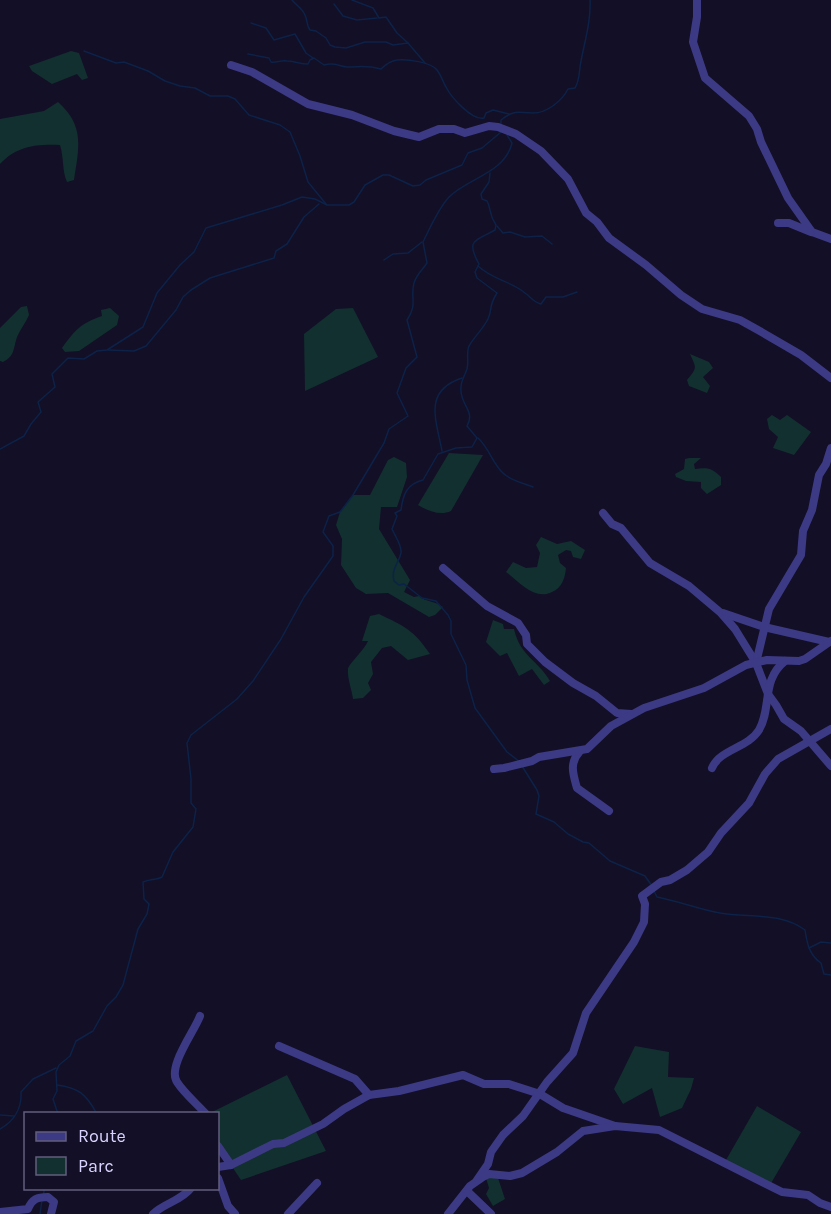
<svg xmlns="http://www.w3.org/2000/svg" width="831" height="1214" viewBox="0 0 831 1214" font-family="Karla,sans-serif">
<style>
.green{fill:#12302f}
.lines{fill:none;stroke-linecap:round;stroke-linejoin:round}
.stream{stroke:#0c2248;stroke-width:1.5}
.minor{stroke:#3d3a85;stroke-width:8}
</style>
<rect width="100%" height="100%" fill="#130f26"/>
<g class="green">
<path d="M71 51 79 53 88 78 82 80 77 74 52 84 32 71 29 66Z"/>
<path d="M58 102C85 126 79 148 74 180L67 182C62 171 64 158 60 145 36 144 17 146 0 164V119L44 111Z"/>
<path d="M27 306 29 315C26 322 20 330 17 337 13 349 15 356 3 362L0 361V328L21 307Z"/>
<path d="M110 308 119 316 117 325 79 351 65 352 62 348C75 330 81 323 102 316L101 310Z"/>
<path d="M353 308 378 357 305 391 304 334 336 309Z"/>
<path d="M690 354 709 362 713 368 703 377 710 386 707 393 689 386 687 380C698 367 696 368 690 354Z"/>
<path d="M772 415 780 420 787 415 811 432 794 455 773 448 778 437 769 429 767 419Z"/>
<path d="M449 453 483 455 451 511C440 516 428 511 418 505Z"/>
<path d="M394 457 406 463 407 477 397 507H381L379 529 410 580 404 592 414 597 419 596C426 602 435 601 443 607L435 615 429 617 388 593 366 594 356 588 341 565 342 539 336 525 340 512 353 495H370L388 460Z"/>
<path d="M689 458H701L694 464 695 469C708 467 712 468 721 477V485L707 494 701 488V482L686 481 676 477 675 474 684 469 685 459Z"/>
<path d="M541 537 557 544 571 541 585 550 581 559 573 557 571 551 566 550 558 555 560 563 566 568C565 578 562 588 552 592 535 601 519 582 506 572L513 562 526 568 537 567 540 553 536 545Z"/>
<path d="M379 614C404 626 414 630 430 654L408 660 391 646 382 648 371 662 373 674 368 683 371 690 363 698 353 699C352 690 347 678 348 669 348 665 365 649 368 641H362L370 616Z"/>
<path d="M493 620 503 624 504 629H514C520 656 537 659 550 681L544 685 532 669 519 676 507 653 500 656 486 642Z"/>
<path d="M635 1046 669 1052 668 1077 694 1078 691 1089 682 1108 660 1117 652 1088 623 1104 614 1089Z"/>
<path d="M287 1075 326 1151 241 1180 218 1146V1114H208Z"/>
<path d="M757 1106 801 1132 770 1185 726 1160Z"/>
<path d="M493 1177 498 1178 505 1199 493 1206 486 1194 489 1188 486 1178Z"/>
</g>
<g class="lines">
<g class="stream">
<path d="M292 0C297 6 302 8 305 15 308 21 306 25 310 30L316 31 326 38 330 45 335 47 346 48 365 42H386L393 45 408 43 425 63"/>
<path d="M352 0 373 8 379 18 386 17 397 33 408 43"/>
<path d="M334 4 343 16 357 20 377 18"/>
<path d="M251 23 266 28 274 40 295 34 306 53 313 58"/>
<path d="M84 51 116 63 124 62 148 71 165 81 180 86 195 88 210 96H228L235 99 249 115 280 125 290 132 300 156 308 182 326 204"/>
<path d="M248 54 269 58 271 62C276 63 281 60 287 61 294 61 300 64 308 64L310 60 314 58 324 65C336 62 337 66 347 67 361 67 366 65 381 69 386 64 390 61 397 60 407 59 431 62 437 70 441 75 443 82 446 87 451 97 472 121 484 118L486 113 493 110 509 114"/>
<path d="M501 126V120C515 109 517 113 533 113 547 113 562 101 568 89L575 88C580 80 579 70 581 61 585 40 591 21 590 0"/>
<path d="M490 173 489 182 481 194 482 199 487 201C492 210 488 213 496 225L495 230C476 241 465 239 479 264L475 272 477 278 497 293C488 307 493 308 488 319 483 329 474 337 469 346 466 353 469 362 467 369 465 375 461 381 461 387 459 405 476 410 467 426L477 438 472 447 456 448 438 454 423 480C407 484 403 494 401 510L395 513 397 516 392 529C395 536 402 545 401 553 399 563 391 568 394 581L399 585 404 584 422 598 436 601 448 615 451 621V634L466 665 467 680 475 708 507 752 520 762"/>
<path d="M497 226 503 233 510 232 525 237 542 236 552 244"/>
<path d="M384 260 393 254 408 253 422 242"/>
<path d="M478 266C493 280 511 281 525 293 531 297 533 302 541 304L546 297H563L577 292"/>
<path d="M108 350 134 351 146 346 176 310 183 297 191 290 210 278 274 258 276 251 287 244 304 217 319 204"/>
<path d="M478 438C489 448 493 464 503 473 511 481 523 483 533 487"/>
<path d="M0 449 24 436 31 424 41 412 38 402 55 387 52 374 68 358 84 359 97 351 107 350 143 327 157 293 180 265 194 252 206 228 282 205 302 197 315 199 327 205H349L354 202 365 185 383 175H389L413 186 420 185 426 180 462 165 468 153 482 148 501 132"/>
<path d="M442 451C436 419 423 391 462 378"/>
<path d="M522 766 537 790 539 796 536 814 554 822 568 834 583 842 589 843 610 861 645 876 652 886"/>
<path d="M654 891 657 897C678 901 698 909 720 913 749 918 781 912 805 930 807 943 809 955 821 963L824 974 831 975"/>
<path d="M809 948 821 942 831 943"/>
<path d="M57 1085C79 1088 86 1094 97 1114"/>
<path d="M58 1114 53 1099 57 1091 56 1072 59 1065 70 1056 76 1041 93 1031 107 1006 116 997 123 985 138 929 147 914 149 904 144 899 143 882C150 879 157 880 162 877L173 852 193 827 196 809 191 803V779L187 743 191 735 237 699 253 681 281 639 304 597 333 556V546L323 532 329 516 340 512 353 495 384 443 389 429 408 416 397 393 406 368 417 357 407 320C418 304 410 298 414 283 416 275 423 269 427 263L423 242C430 228 438 209 449 197 468 178 505 173 512 143L507 135"/>
<path d="M0 1115 14 1116"/>
<path d="M0 1129C14 1121 22 1108 21 1092L33 1079 56 1068"/>
<path d="M43 1195 45 1188"/>
<path d="M40 1214 42 1200"/>
</g>
<g class="minor">
<path d="M697 0V17L693 42 705 78 749 116 757 129 761 142 788 198 812 232 831 239"/>
<path d="M231 65 252 72 308 104 352 115 394 131 419 137 439 129H454L465 133 489 126 498 127 516 134 541 151 568 179 586 213 597 222 609 238 646 265 681 295 702 309 740 320 758 330 801 355 831 378"/>
<path d="M778 223H789L811 232"/>
<path d="M603 513 612 524 621 528 650 563 689 586 721 613 735 629 756 663 768 694 776 705 784 719 801 731 831 766"/>
<path d="M443 568 487 606 518 623 526 635 527 644 545 662 573 683 596 696 617 713 631 714"/>
<path d="M723 613 764 627 829 642"/>
<path d="M756 663 769 609 801 555 803 531 812 510 819 475 826 464 831 448"/>
<path d="M580 751C569 763 573 774 577 788L609 811"/>
<path d="M712 768C720 749 748 748 759 730 772 708 761 680 785 661"/>
<path d="M494 769 504 768 532 761 539 757 587 749 611 726 644 708 704 688 746 665 767 660 799 661 805 659 831 641"/>
<path d="M200 1016C194 1032 167 1067 177 1082 184 1093 197 1104 206 1114"/>
<path d="M279 1046 355 1079 369 1095"/>
<path d="M218 1146 231 1165"/>
<path d="M218 1167 231 1165 273 1144 284 1143 323 1124 344 1109 369 1095 399 1091 463 1075 484 1084H509L540 1094 563 1108 615 1126"/>
<path d="M218 1178 228 1206 235 1214"/>
<path d="M477 1180 488 1164 491 1152 503 1135 523 1116 547 1082 573 1053 586 1013 634 942 644 922 645 904 642 896 661 882 670 880 687 870 708 852 721 833 749 803 765 774 778 759 831 729"/>
<path d="M467 1191 491 1214"/>
<path d="M0 1212 28 1209C32 1199 37 1197 48 1197L54 1202 51 1214"/>
<path d="M153 1214C164 1203 181 1201 191 1188"/>
<path d="M288 1214 317 1183"/>
<path d="M448 1214 470 1186 483 1177 489 1174 510 1176 522 1173 557 1152 583 1131 615 1126 659 1130 782 1192 808 1195 820 1203 831 1207"/>
</g>
</g>
<rect x="24" y="1112" width="195" height="78" fill="#130f26" stroke="#625e7d" stroke-width="1.5"/>
<rect x="36" y="1132" width="30" height="9" fill="#3d3a85" stroke="#625e7d" stroke-width="1.5"/>
<text x="78" y="1142" font-size="18" fill="#d9d4ff">Route</text>
<rect x="36" y="1157" width="30" height="18" fill="#12302f" stroke="#625e7d" stroke-width="1.5"/>
<text x="78" y="1172" font-size="18" fill="#d9d4ff">Parc</text>
</svg>
